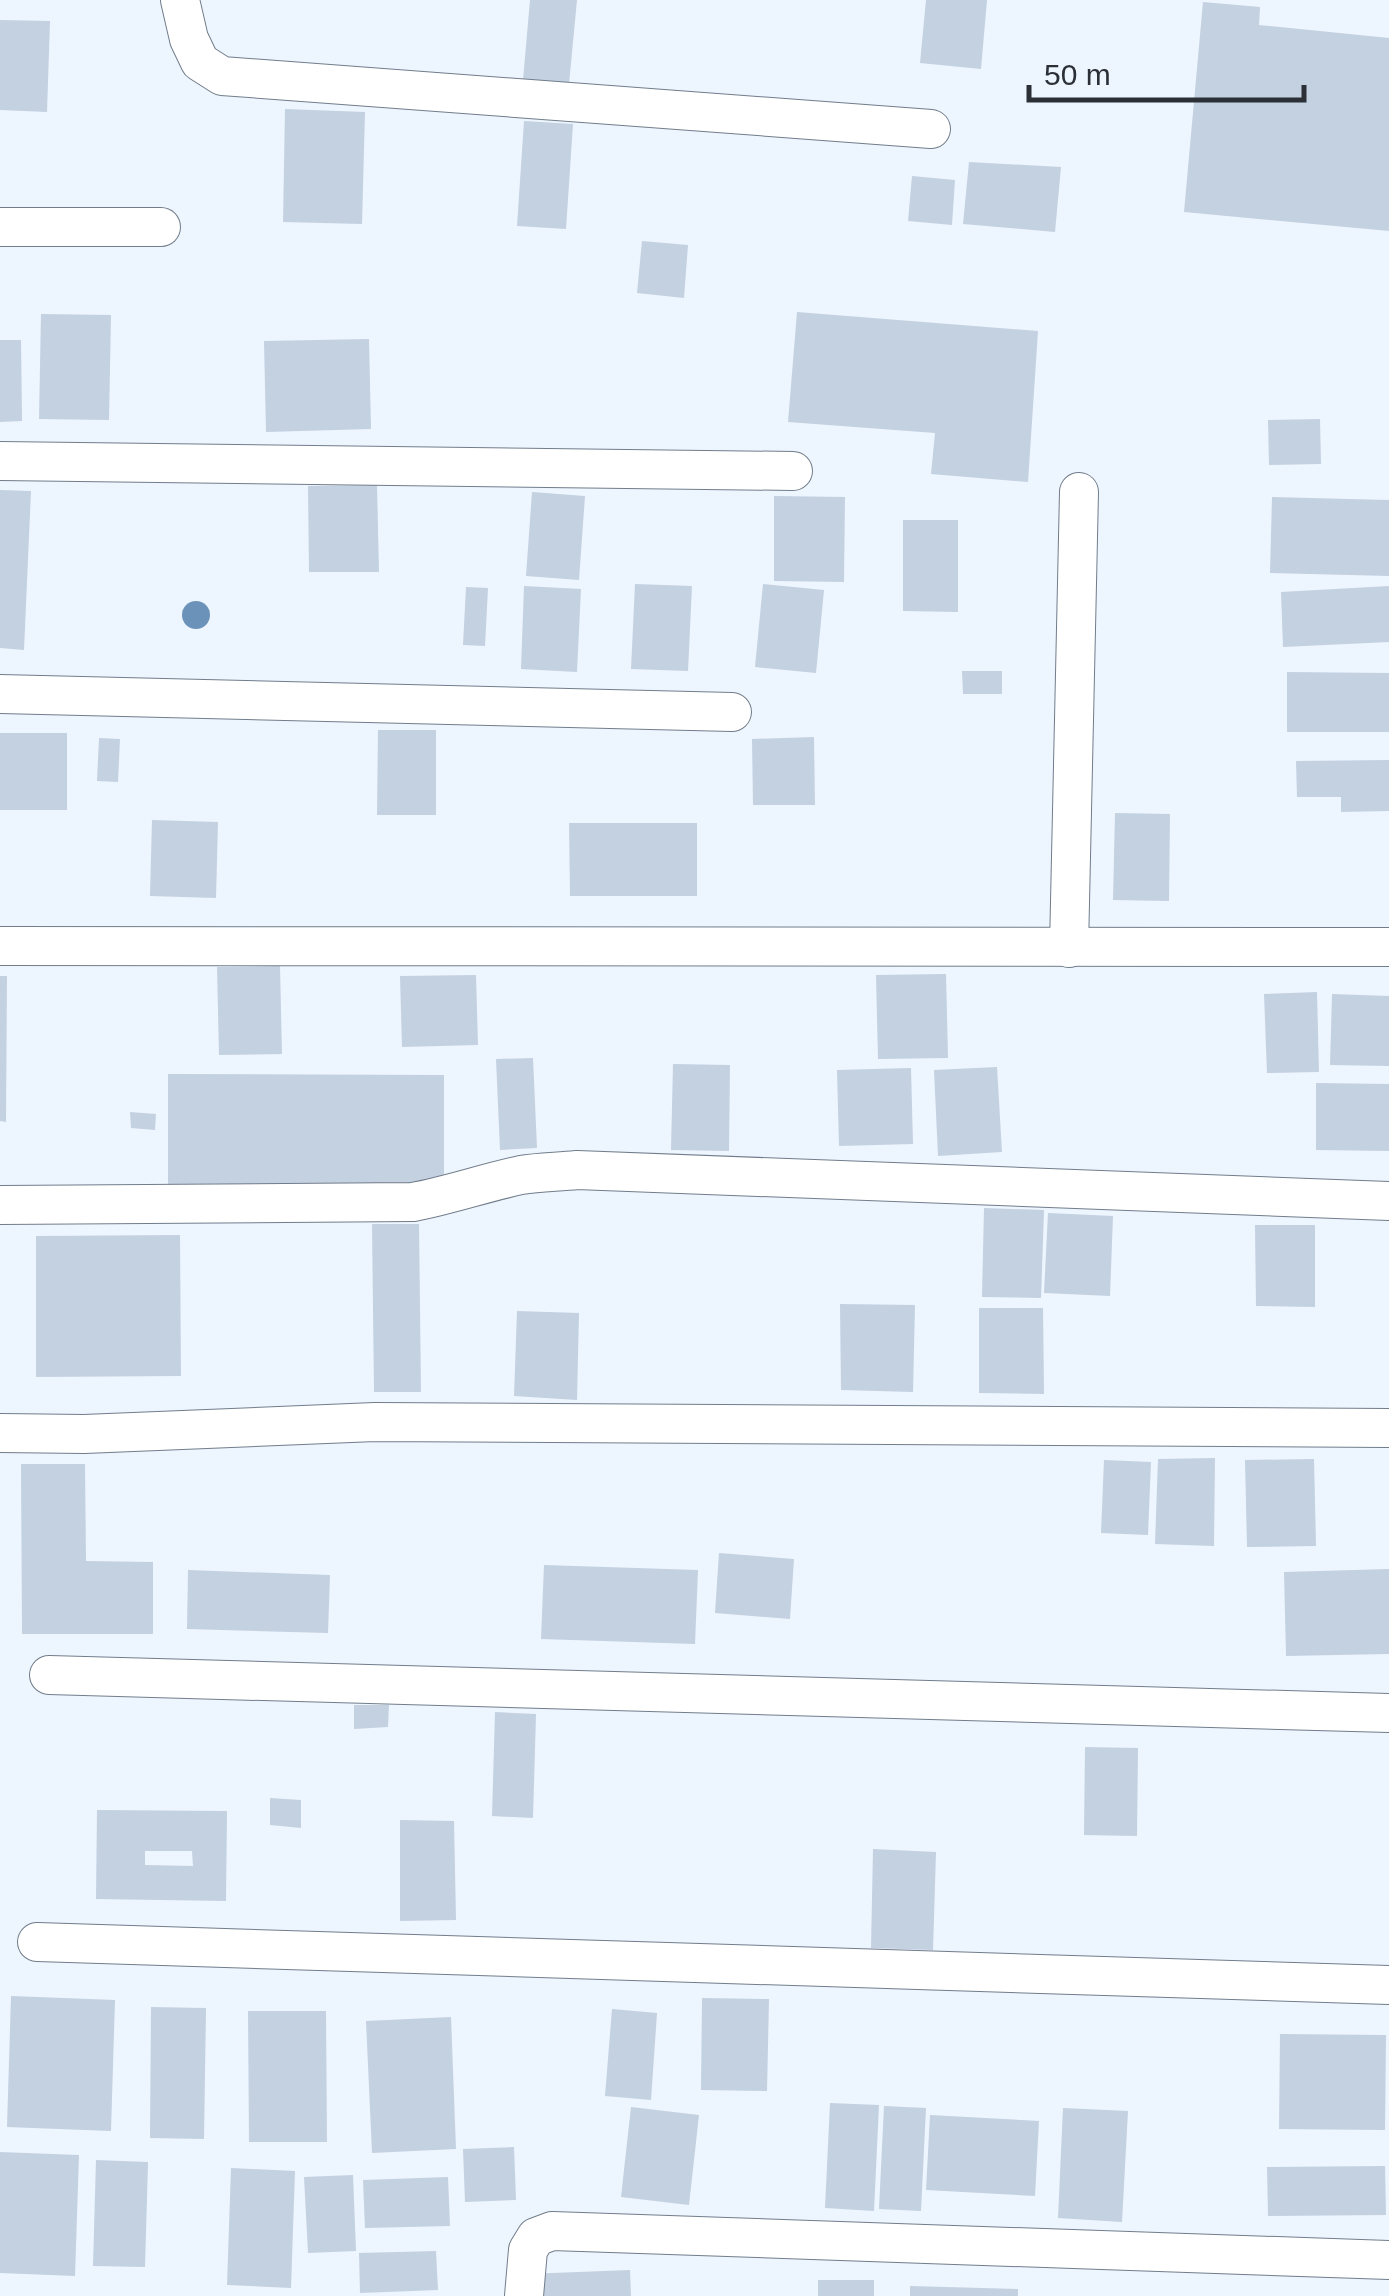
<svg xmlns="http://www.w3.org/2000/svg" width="1389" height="2296" viewBox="0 0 1389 2296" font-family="Helvetica,sans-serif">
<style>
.building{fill:#c4d1e1;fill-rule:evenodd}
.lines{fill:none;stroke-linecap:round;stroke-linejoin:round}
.minor-casing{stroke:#717d8b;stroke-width:40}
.minor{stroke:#fff;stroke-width:38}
.tree{fill:#6b93b9}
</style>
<rect width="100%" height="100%" fill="#edf5fe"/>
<g class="building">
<path d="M530 0H577L569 84 523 80Z"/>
<path d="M926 0H987L981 69 920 63Z"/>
<path d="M1203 2 1260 7 1259 25 1389 38V231L1184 212Z"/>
<path d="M0 20 50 21 47 112 0 110Z"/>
<path d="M285 109 365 112 362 224 283 222Z"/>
<path d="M524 121 573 124 566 229 517 226Z"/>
<path d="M969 162 1061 167 1055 232 963 224Z"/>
<path d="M912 176 955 180 952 225 908 221Z"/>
<path d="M642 241 688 245 684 298 637 293Z"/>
<path d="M797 312 1038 331 1028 482 931 474 935 433 788 422Z"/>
<path d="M41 314 111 315 109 420 39 419Z"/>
<path d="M369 339 371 429 266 432 264 341Z"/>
<path d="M0 340H21L22 421 0 422Z"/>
<path d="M1320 419 1321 464 1269 465 1268 420Z"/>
<path d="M377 485 379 572H309L308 486Z"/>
<path d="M0 490 31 491 24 650 0 648Z"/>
<path d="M532 492 585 496 579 580 526 576Z"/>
<path d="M774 496 845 497 844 582 774 581Z"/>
<path d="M1272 497 1389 500V576L1270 573Z"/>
<path d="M903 520H958V612L903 611Z"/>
<path d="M635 584 692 586 688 671 631 669Z"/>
<path d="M763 584 824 590 816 673 755 667Z"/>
<path d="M524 586 581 589 577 672 521 669Z"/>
<path d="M1389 586V642L1283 647 1281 592Z"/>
<path d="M466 587 488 588 485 646 463 645Z"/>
<path d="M962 671H1002V694H963Z"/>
<path d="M1287 672 1389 673V732H1287Z"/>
<path d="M378 730H436V815H377Z"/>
<rect x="0" y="733" width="67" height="77"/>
<path d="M814 737 815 805H753L752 739Z"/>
<path d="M99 738 120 739 118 782 97 781Z"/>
<path d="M1389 760V811L1341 812V797H1297L1296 761Z"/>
<path d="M1115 813 1170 814 1169 901 1113 900Z"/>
<path d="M152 820 218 822 216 898 150 896Z"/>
<path d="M569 823H697V896H570Z"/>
<path d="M280 966 282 1054 219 1055 217 967Z"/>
<path d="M946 974 948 1058 878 1059 876 975Z"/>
<path d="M476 975 478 1045 402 1047 400 976Z"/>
<path d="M0 976H7L6 1122 0 1121Z"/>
<path d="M1317 992 1319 1072 1267 1073 1264 994Z"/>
<path d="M1332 994 1389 996V1066L1330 1065Z"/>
<path d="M533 1058 537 1148 500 1150 496 1059Z"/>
<path d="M673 1064 730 1065 729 1151 671 1150Z"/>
<path d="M997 1067 1002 1152 938 1156 934 1070Z"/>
<path d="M911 1068 913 1144 839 1146 837 1070Z"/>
<path d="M168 1074 444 1075V1188L168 1187Z"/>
<path d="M1316 1083 1389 1084V1151L1316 1150Z"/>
<path d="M130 1112 156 1114 155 1130 131 1128Z"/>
<path d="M984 1208 1044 1210 1041 1298 982 1297Z"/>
<path d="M1048 1213 1113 1216 1110 1296 1044 1293Z"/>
<path d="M372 1224H419L421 1392H374Z"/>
<path d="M1255 1225H1315V1307L1256 1306Z"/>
<path d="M180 1235 181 1376 36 1377V1236Z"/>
<path d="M840 1304 915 1305 913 1392 841 1390Z"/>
<path d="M979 1308H1043L1044 1394 979 1393Z"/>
<path d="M517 1311 579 1313 577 1400 514 1396Z"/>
<path d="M1215 1458 1214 1546 1155 1544 1158 1459Z"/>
<path d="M1314 1459 1316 1546 1247 1547 1245 1460Z"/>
<path d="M1104 1460 1151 1462 1148 1535 1101 1533Z"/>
<path d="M21 1464H85L86 1561 153 1562V1634H22Z"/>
<path d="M719 1553 794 1559 790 1619 715 1613Z"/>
<path d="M544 1565 698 1570 695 1644 541 1639Z"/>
<path d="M1389 1569V1654L1286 1656 1284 1572Z"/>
<path d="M188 1570 330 1575 328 1633 187 1629Z"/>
<path d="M354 1705H389L388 1727 354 1729Z"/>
<path d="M495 1712 536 1714 533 1818 492 1816Z"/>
<path d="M1085 1747 1138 1748 1137 1836 1084 1835Z"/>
<path d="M270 1798 301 1800V1828L270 1825Z"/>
<path d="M97 1810 227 1811 226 1901 96 1899ZM145 1851H192L193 1866 145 1865Z"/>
<path d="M400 1820 454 1821 456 1920 400 1921Z"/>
<path d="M873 1849 936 1852 933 1950 871 1948Z"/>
<path d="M11 1996 115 2000 111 2131 7 2127Z"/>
<path d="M702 1998 769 1999 767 2091 701 2090Z"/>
<path d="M151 2007 206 2008 204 2139 150 2138Z"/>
<path d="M612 2009 657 2013 651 2100 605 2096Z"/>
<path d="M248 2011H326L327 2142H249Z"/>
<path d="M451 2017 456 2149 372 2153 366 2021Z"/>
<path d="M1280 2034 1386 2035 1385 2130 1279 2129Z"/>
<path d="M830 2103 879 2105 874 2211 825 2208Z"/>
<path d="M884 2106 926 2108 921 2211 879 2209Z"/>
<path d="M631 2107 699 2115 689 2205 621 2197Z"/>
<path d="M1063 2108 1128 2111 1122 2222 1058 2218Z"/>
<path d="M930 2115 1039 2121 1035 2196 926 2190Z"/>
<path d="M514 2147 516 2200 465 2202 463 2149Z"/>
<path d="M0 2152 79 2155 75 2276 0 2273Z"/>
<path d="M96 2160 148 2162 145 2267 93 2266Z"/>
<path d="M1385 2166 1386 2215 1268 2216 1267 2167Z"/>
<path d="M231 2168 295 2171 291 2288 227 2285Z"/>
<path d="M353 2175 356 2251 308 2253 304 2177Z"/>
<path d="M448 2177 450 2226 365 2228 363 2180Z"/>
<path d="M436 2251 438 2290 360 2293 359 2253Z"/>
<path d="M630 2270 631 2296H528L527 2274Z"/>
<rect x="818" y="2280" width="56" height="16"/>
<path d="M910 2286 1018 2289V2296H910Z"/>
</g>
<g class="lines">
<defs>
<g id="minor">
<path d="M180 0 189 39 200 62 222 76 931 129"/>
<path d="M0 227H161"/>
<path d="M0 461 793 471"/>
<path d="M0 694 732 712"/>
<path d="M0 946 1389 947"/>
<path d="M1069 948 1079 492"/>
<path d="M0 1205 413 1202C450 1195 484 1183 521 1175 539 1172 558 1172 577 1170L1389 1201"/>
<path d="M0 1433 84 1434 375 1422 1389 1428"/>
<path d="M49 1675 1389 1713"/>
<path d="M37 1942 1389 1985"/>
<path d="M524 2296 528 2250 536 2237 552 2231 1389 2260"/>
</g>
</defs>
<use href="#minor" class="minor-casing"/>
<use href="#minor" class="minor"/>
</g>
<circle class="tree" cx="196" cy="615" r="14"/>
<path d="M1029 85v15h275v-15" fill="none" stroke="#2b3036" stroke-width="5"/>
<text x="1044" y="85" font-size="30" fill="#2b3036" stroke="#edf5fe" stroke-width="8" paint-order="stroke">50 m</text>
</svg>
